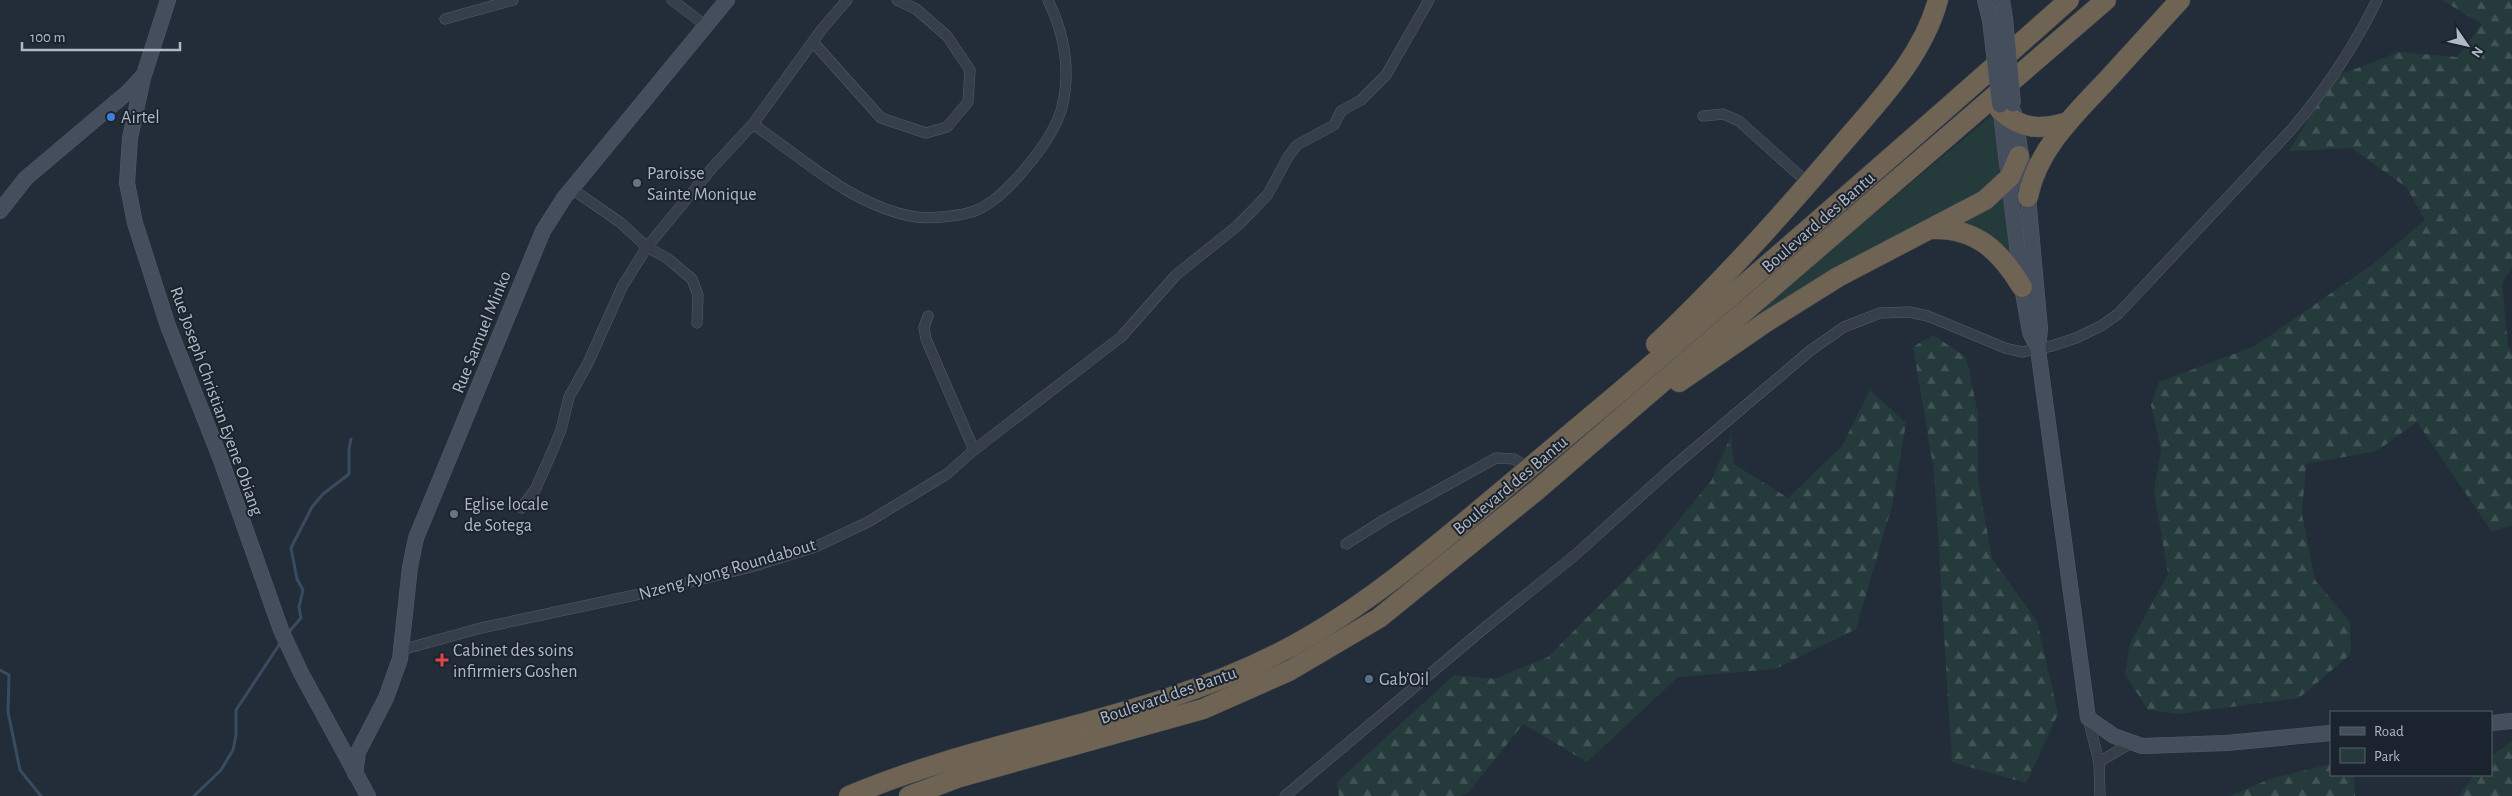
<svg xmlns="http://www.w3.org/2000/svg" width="2512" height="796" viewBox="0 0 2512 796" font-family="'Alegreya Sans',sans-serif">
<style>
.green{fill:#253a3b}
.forest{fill:url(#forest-firs)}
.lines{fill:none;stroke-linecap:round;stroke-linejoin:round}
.stream{stroke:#394b61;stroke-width:3}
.street-casing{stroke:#545c67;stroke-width:11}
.secondary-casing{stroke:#545c67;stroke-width:16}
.highway-casing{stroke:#414954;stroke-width:21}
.street{stroke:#363e49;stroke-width:10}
.secondary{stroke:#444e5c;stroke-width:15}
.highway{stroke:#6f6353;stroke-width:20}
.secondary-bridge-casing{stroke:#545c67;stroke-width:16;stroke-linecap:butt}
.secondary-bridge{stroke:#444e5c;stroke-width:15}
.shop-dot{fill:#3f7fe0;stroke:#1b242e;stroke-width:2}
.worship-dot{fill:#6b7280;stroke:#1b242e;stroke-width:2}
.health-dot{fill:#e0444e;stroke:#1b242e;stroke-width:2}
.service-dot{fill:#5c6f8a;stroke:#1b242e;stroke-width:2}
.labels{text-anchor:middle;stroke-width:4;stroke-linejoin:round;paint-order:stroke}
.poi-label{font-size:18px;fill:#b1b9c5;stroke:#1b242e;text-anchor:start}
.street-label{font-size:18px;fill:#b1b9c5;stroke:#1b242e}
</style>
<defs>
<pattern id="forest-firs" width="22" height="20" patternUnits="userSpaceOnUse" patternTransform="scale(1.25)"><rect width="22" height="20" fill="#253a3b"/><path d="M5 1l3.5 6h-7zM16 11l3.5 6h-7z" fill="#425456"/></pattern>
</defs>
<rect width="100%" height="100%" fill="#232d39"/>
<g class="green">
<path d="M1992 115C1996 139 2006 166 1992 187L1737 329Z"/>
<path d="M2004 193 2013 261 1949 225Z"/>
</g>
<g class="forest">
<path d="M2442 0H2512V267L2502 284 2508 346 2512 352V525L2492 532 2417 422 2377 451 2306 464 2302 514 2315 580 2350 622 2351 654 2299 698 2177 714 2148 710 2125 674 2130 644 2168 574 2154 491 2161 449 2151 405 2159 382 2255 346 2373 264 2425 220 2407 188 2352 148 2289 151 2334 77 2399 52 2457 57 2482 24Z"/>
<path d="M1933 335 1966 357 1978 414V479L1992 559 2037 621 2058 714 2026 783 1952 762 1934 471 1913 347Z"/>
<path d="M1870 390 1906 423 1892 506 1856 629 1775 669 1678 677 1587 762 1523 724 1469 792 1460 796H1339L1337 782 1454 675 1494 679 1548 657 1656 548 1711 481 1731 436 1734 464 1788 498 1842 446Z"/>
<path d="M2512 741V796H2459L2474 775H2491V756Z"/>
<path d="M2331 764V775H2354L2355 796H2230L2270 779Z"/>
</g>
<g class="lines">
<g class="stream">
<path d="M288 633 301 618 299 607 303 590 297 579 291 548 312 507 323 494 349 474V449L351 439"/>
<path d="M0 670 9 675 8 712 20 770 41 796"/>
<path d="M194 796 221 770 233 750 236 735V710L281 642"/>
</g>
<defs>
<g id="street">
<path d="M672 0 706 26"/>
<path d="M445 19 513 0"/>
<path d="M813 42 881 118 926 133 947 127 968 102 970 70 947 36 916 9 897 0"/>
<path d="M1703 116 1723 114 1739 121 1808 183"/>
<path d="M753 124C803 159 854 207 916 217 930 219 964 216 977 210 1007 197 1054 139 1062 107 1071 70 1064 33 1048 0"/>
<path d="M572 189 621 223 647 247 667 258 692 279 698 295 697 323"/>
<path d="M928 316 924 327 926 339 974 450"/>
<path d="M521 508 535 490 552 452 561 430 569 397 588 363 622 287 647 247 713 167 753 124 822 29 847 0"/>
<path d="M1346 544 1384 520 1496 458 1514 459 1529 468"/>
<path d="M401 650 481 628 654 591 751 567 815 547 868 522 947 474 974 450 1121 337 1176 275 1237 226 1255 208 1268 194 1288 157 1297 145 1334 125 1341 111 1361 100 1386 75 1429 0"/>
<path d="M2088 718 2099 762 2100 796"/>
<path d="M2099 762 2131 743"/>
<path d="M1285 796 1487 626 1574 556 1673 467 1811 350 1844 327 1880 313 1909 312 1928 316 2005 348 2022 352 2052 346 2076 338 2101 326 2118 314 2292 129C2326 89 2354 47 2377 0"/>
</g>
<g id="secondary">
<path d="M168 0 143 78 130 138 127 183 135 223 168 326 221 460 281 630 301 673 368 796"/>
<path d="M1985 0 1990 20"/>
<path d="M2002 0 2005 18"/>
<path d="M2000 106 2022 287 2030 332 2037 347"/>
<path d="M2014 113 2028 197 2040 329 2038 349 2088 718 2114 736 2142 746 2227 743 2331 733"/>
<path d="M0 211 26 178 129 91 142 77"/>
<path d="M2491 723 2512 721"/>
<path d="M355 774 358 752 386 698 400 659 410 567 416 538 543 231 564 198 727 0"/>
</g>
<g id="highway">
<path d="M2000 110C2022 130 2040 130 2068 122"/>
<path d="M2028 197C2037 149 2076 113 2108 79 2132 53 2156 26 2180 0"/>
<path d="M1931 229C1976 227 2000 251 2022 287"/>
<path d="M1656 344C1721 283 1780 217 1837 150 1876 104 1922 59 1938 0"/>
<path d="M1679 382 1766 322 1838 277 1985 200 2010 177 2019 156"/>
<path d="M849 796C993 735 1153 721 1292 646 1362 608 1423 557 1484 506 1529 468 1575 430 1621 391 1771 262 1921 132 2069 0"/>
<path d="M909 796 960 777 1203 709 1289 671 1379 618 1536 491 2106 0"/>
</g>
</defs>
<use href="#street" class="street-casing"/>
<use href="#secondary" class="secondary-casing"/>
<use href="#highway" class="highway-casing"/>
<use href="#street" class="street"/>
<use href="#secondary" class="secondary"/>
<use href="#highway" class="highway"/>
<defs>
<g id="secondary-bridge">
<path d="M2005 18 2013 104"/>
<path d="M1990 20 2000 105"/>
</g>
</defs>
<use href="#secondary-bridge" class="secondary-bridge-casing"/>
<use href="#secondary-bridge" class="secondary-bridge"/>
</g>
<circle class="shop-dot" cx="111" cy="117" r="5"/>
<g class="worship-dot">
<circle cx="637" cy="183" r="5"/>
<circle cx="454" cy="514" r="5"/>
</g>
<path class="health-dot" d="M439.5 652.5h5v5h5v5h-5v5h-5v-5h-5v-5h5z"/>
<circle class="service-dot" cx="1369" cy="679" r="5"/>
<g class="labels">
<g class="poi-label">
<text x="121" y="123">Airtel</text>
<text x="647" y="179">Paroisse<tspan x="647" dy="21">Sainte Monique</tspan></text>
<text x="464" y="510">Eglise locale<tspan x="464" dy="21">de Sotega</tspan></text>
<text x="453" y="656">Cabinet des soins<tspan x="453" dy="21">infirmiers Goshen</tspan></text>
<text x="1379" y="685">Gab’Oil</text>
</g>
<g class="street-label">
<text transform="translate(1818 222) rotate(-41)" y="6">Boulevard des Bantu</text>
<text transform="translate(481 332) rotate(-68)" y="6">Rue Samuel Minko</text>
<text transform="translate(217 401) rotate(70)" y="6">Rue Joseph Christian Eyene Obiang</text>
<text transform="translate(1510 485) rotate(-40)" y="6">Boulevard des Bantu</text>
<text transform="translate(727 569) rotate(-16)" y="6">Nzeng Ayong Roundabout</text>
<text transform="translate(1168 695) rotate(-19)" y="6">Boulevard des Bantu</text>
</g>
</g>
<rect x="2330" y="711" width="162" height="65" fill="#1b242e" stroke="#57606a"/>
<rect x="2340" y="727" width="25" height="8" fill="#444e5c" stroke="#57606a"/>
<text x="2374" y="736" font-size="15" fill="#b1b9c5">Road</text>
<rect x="2340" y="748" width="25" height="15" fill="#253a3b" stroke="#57606a"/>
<text x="2374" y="761" font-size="15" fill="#b1b9c5">Park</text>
<g transform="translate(2467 45) rotate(124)" stroke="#1b242e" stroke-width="4" paint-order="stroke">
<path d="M0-4L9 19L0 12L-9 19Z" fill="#b1b9c5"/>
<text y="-8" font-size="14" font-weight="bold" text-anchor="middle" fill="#b1b9c5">N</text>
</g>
<path d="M22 42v8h158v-8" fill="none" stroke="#b1b9c5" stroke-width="2.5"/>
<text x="30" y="42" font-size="15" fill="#b1b9c5" stroke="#1b242e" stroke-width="4" paint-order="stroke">100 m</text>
</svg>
